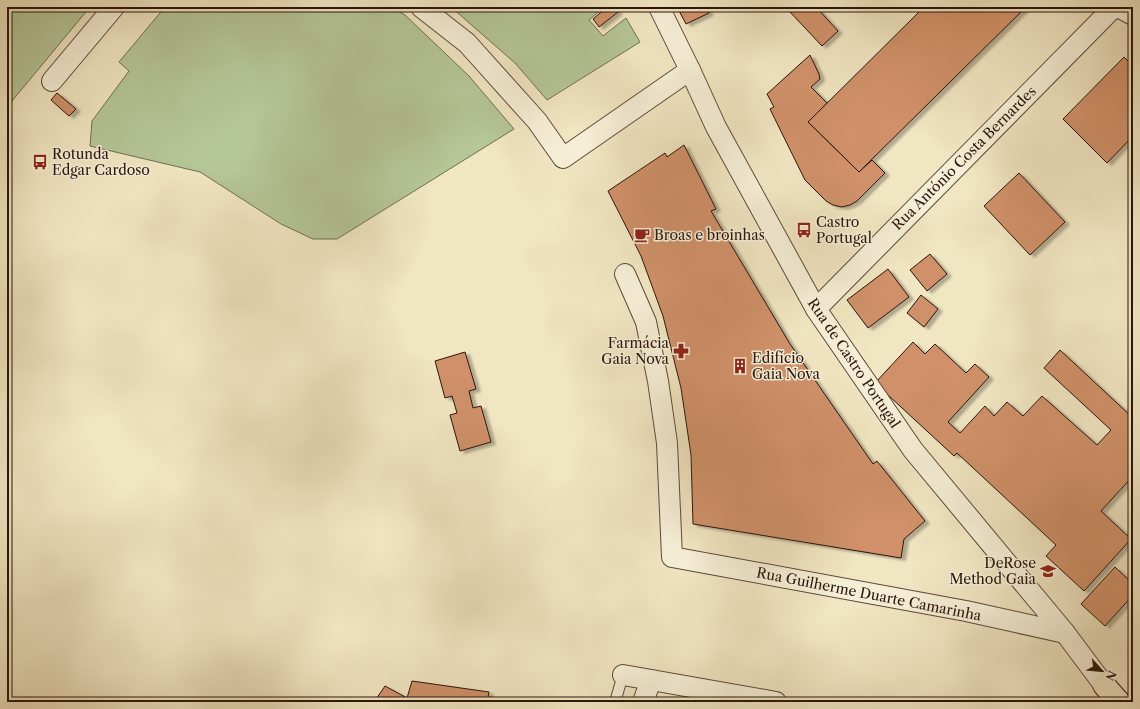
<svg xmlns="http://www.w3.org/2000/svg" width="1140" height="709" viewBox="0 0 1140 709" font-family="'Libre Caslon Text',serif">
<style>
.green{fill:#b5c697;stroke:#6f6e52}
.building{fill:#d0916a;stroke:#29150d;filter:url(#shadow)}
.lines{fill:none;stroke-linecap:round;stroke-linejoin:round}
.service-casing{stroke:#5b493a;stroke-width:12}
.minor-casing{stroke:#5b493a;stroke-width:22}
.primary-casing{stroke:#29150d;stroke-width:24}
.service{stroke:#f6efd7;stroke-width:10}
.minor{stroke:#f6efd7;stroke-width:20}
.primary{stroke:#f1e6c2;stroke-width:22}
.labels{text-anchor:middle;stroke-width:3;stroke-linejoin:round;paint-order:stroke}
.poi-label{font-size:14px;fill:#29150d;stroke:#f6efd7;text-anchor:start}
.street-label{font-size:14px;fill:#29150d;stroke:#f6efd7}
</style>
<defs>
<filter id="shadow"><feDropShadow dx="4.5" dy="2.5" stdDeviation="1" flood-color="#0004"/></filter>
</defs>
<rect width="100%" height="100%" fill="#f1e6c2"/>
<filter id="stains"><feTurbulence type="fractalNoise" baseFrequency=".005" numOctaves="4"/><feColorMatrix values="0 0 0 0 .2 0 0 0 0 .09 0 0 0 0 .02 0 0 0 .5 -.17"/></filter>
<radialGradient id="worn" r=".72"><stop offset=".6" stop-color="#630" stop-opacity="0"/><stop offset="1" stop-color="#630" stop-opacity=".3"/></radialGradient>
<g class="green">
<path d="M7 7H90L7 107Z"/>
<path d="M165 7H390L405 15 469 76 514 129 337 239H313L281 224 200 172 90 146 92 121 129 71 119 62Z"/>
<path d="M451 7H604L589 20 603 36 626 18 640 42 547 100 515 63Z"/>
</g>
<g class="building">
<path d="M607 7H614L618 12 599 27 593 19Z"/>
<path d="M677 7H706L709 13 686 24Z"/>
<path d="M796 7H816L838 31 822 46 790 12Z"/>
<path d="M924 7H1026L859 172 808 122Z"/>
<path d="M810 55 819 74 820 79 811 87 827 103 808 122 859 172 872 160 885 173 857 201 850 205 842 207 833 205 826 201 805 180 770 109 774 107 767 94Z"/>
<path d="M1124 57 1133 66V140L1131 138 1107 163 1063 119Z"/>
<path d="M57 93 76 109 69 116 51 100Z"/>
<path d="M684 145 716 209 711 211 790 344 873 464 877 461 925 521 904 539 901 558 693 524 691 455 681 388 663 316 641 256 608 191 665 153 667 157Z"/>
<path d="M1019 173 1065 222 1030 255 984 206Z"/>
<path d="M930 254 947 274 927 291 910 270Z"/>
<path d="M888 269 909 297 868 328 847 300Z"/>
<path d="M921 295 938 309 924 327 907 313Z"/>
<path d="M913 342 925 354 935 344 966 373 975 364 989 377 948 422 960 433 985 406 994 416 1007 402 1023 416 1042 396 1097 445 1111 430 1044 368 1060 350 1133 418V476L1101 511 1131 539 1084 591 1046 556 1056 545 957 453 954 456 875 383Z"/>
<path d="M465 352 476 389 469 391 473 408 481 406 491 442 460 451 450 415 457 413 452 396 445 398 435 361Z"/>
<path d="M1115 567 1133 584V595L1105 626 1081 604Z"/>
<path d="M412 681 489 692 487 702H374L385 686 407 698Z"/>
</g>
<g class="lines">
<defs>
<path id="service" d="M615 702 623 675"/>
<g id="minor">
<path d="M421 7 467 43 537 121 563 158 690 70"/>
<path d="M659 7 690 70 716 127 816 309 913 450 1065 633 1104 685"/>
<path d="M1118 7 1133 15"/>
<path d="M52 81 114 7"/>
<path d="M625 274 646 322 658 381 667 443 672 557 966 611 1065 633"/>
<path d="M816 309 1114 7"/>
<path d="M623 675 776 702"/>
<path d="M643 702 651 680"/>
</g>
<path id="primary" d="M1104 685 1119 702"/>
</defs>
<use href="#service" class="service-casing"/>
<use href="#minor" class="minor-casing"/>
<use href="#primary" class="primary-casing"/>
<use href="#service" class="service"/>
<use href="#minor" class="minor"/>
<use href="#primary" class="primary"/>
</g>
<defs>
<symbol id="bus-bare" viewBox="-9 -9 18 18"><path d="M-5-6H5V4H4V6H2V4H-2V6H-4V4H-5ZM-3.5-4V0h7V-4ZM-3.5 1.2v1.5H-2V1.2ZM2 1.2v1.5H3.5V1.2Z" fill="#8f2418" stroke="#f6efd7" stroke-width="2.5" paint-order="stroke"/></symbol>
<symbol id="cafe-bare" viewBox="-9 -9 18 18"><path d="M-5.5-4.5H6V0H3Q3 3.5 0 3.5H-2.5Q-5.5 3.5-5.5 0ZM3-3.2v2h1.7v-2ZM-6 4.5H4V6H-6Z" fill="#8f2418" stroke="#f6efd7" stroke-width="2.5" paint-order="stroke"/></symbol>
<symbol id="pharmacy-bare" viewBox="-9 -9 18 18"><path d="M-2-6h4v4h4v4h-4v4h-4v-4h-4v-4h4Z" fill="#8f2418" stroke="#f6efd7" stroke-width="2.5" paint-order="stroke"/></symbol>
<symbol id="building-bare" viewBox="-9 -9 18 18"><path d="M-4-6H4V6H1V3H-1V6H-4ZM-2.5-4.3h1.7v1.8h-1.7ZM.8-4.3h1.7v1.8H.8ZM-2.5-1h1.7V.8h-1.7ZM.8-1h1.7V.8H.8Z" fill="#8f2418" stroke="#f6efd7" stroke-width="2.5" paint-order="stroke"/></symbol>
<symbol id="university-bare" viewBox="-9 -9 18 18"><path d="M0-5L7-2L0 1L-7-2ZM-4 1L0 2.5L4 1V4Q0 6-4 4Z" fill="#8f2418" stroke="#f6efd7" stroke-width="2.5" paint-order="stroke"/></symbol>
</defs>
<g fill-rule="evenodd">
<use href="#bus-bare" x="29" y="151" width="22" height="22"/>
<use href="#bus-bare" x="793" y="219" width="22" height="22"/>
<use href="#cafe-bare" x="631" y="224" width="22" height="22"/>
<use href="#pharmacy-bare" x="670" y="340" width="22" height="22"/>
<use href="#building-bare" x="729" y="355" width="22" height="22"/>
<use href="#university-bare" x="1037" y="560" width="22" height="22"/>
</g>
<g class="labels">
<g class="poi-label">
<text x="52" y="159">Rotunda<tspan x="52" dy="16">Edgar Cardoso</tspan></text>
<text x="816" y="227">Castro<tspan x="816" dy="16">Portugal</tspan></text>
<text x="654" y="240">Broas e broinhas</text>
<text x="669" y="348" text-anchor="end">Farmácia<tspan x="669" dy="16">Gaia Nova</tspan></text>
<text x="752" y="363">Edifício<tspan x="752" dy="16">Gaia Nova</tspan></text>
<text x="1036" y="568" text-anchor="end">DeRose<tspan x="1036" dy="16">Method Gaia</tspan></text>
</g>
<g class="street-label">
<text transform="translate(964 158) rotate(-45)" y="5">Rua António Costa Bernardes</text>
<text transform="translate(854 363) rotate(56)" y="5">Rua de Castro Portugal</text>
<text transform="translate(869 594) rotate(11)" y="5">Rua Guilherme Duarte Camarinha</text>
</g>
</g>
<rect width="1140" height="709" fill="none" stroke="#f1e6c2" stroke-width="24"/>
<rect x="8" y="8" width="1124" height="693" fill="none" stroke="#29150d" stroke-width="2"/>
<rect x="12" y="12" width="1116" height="685" fill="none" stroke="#29150d"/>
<g transform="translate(1102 671) rotate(117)" stroke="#f6efd7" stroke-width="3" paint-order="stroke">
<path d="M0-3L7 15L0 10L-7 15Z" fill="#29150d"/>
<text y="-6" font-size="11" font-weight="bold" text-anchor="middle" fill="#29150d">N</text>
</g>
<rect width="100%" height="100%" filter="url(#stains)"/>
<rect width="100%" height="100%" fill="url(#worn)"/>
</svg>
